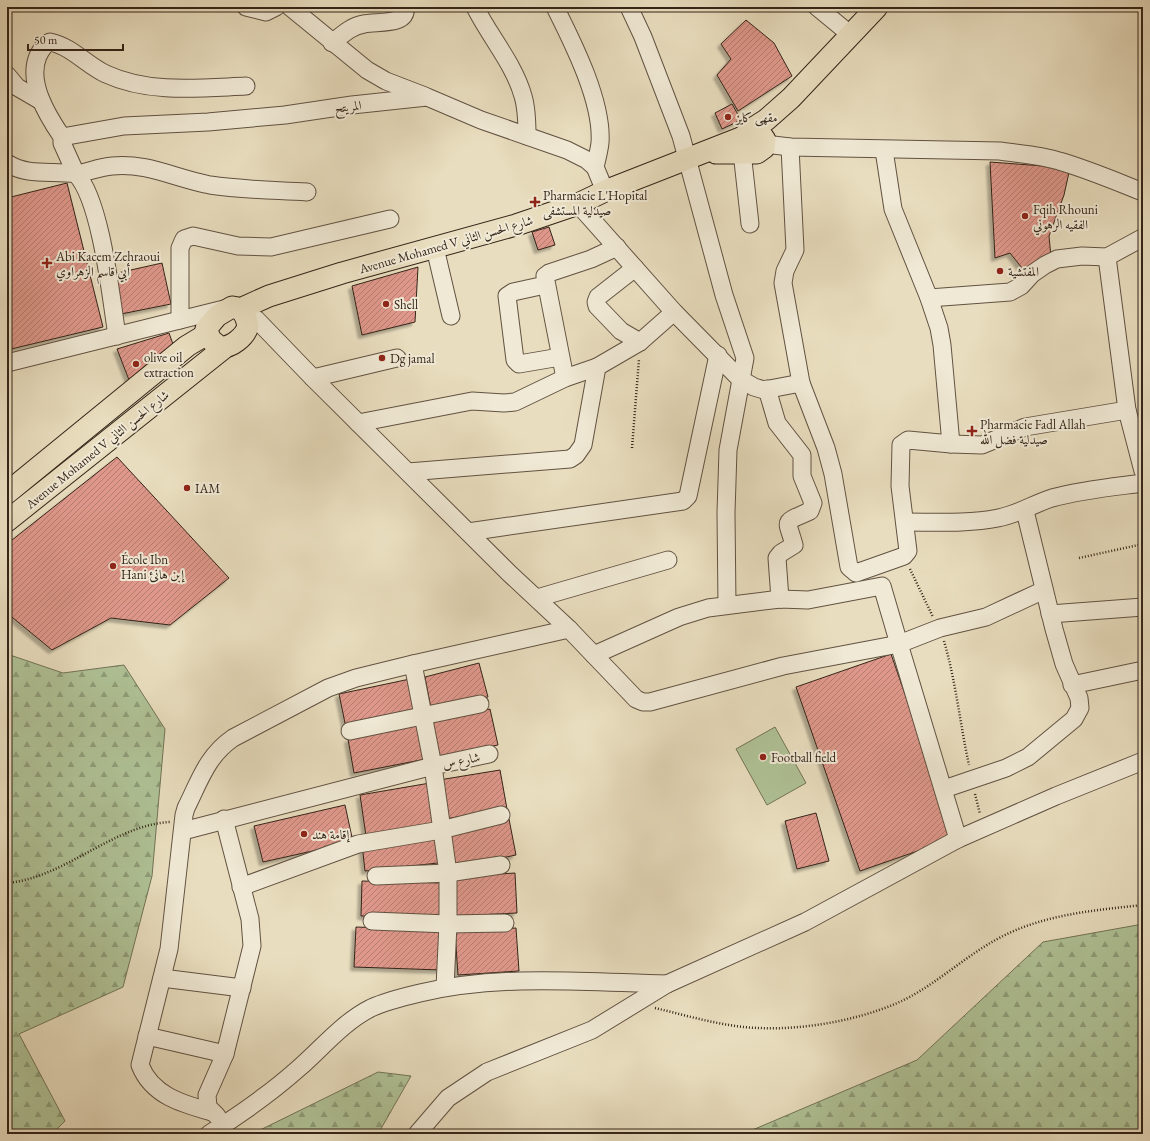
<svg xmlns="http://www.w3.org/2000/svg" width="1150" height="1141" viewBox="0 0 1150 1141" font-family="'EB Garamond',Amiri,serif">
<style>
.grass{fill:#afc296;stroke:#727357}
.forest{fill:url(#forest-firs);stroke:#727357}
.building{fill:url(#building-hatch);stroke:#342418;filter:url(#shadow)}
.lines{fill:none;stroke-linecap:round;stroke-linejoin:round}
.minor-casing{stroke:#615242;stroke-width:19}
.major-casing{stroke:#342418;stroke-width:23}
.path{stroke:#342418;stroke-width:2.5;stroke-dasharray:1 2;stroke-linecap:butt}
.minor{stroke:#f0e9d5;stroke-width:17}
.major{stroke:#e8ddbe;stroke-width:21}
.poi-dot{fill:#8f2418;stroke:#f0e9d5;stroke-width:1.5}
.labels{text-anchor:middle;stroke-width:4;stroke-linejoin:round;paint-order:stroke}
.street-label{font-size:13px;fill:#342418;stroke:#f0e9d5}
.poi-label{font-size:13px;fill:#342418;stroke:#f0e9d5;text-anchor:start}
</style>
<defs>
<pattern id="forest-firs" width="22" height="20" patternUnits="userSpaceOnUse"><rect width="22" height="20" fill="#afc296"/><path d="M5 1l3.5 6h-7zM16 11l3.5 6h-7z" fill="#8f9d79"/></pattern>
<pattern id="building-hatch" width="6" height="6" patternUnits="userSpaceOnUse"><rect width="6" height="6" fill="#de978a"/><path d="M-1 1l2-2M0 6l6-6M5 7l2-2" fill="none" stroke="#b57b70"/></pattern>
<filter id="shadow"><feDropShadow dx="-3.5" dy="3.5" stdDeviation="1" flood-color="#0004"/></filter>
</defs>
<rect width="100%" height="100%" fill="#e8ddbe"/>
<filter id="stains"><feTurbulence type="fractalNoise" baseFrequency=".005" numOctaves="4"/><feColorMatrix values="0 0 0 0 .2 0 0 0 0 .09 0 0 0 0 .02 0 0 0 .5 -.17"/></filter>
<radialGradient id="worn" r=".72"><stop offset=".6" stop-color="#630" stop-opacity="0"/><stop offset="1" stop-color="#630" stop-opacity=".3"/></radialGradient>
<path class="grass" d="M775 727 806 783 767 805 736 749Z"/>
<g class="forest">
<path d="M7 654 63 673 124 665 165 729 152 876 123 987 19 1034 65 1121 52 1134H7V776L11 772 7 764Z"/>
<path d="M1143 924V1134H743L917 1060 1043 942Z"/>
<path d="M378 1072 411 1076 378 1134H252Z"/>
</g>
<g class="building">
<path d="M746 20 774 43 792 76 738 111 717 75 731 59 721 44Z"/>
<path d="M732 104 741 120 722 129 715 113Z"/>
<path d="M990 162 1070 168 1064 195 1049 236 1051 257 1026 273 1010 253 995 258Z"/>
<path d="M67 183 103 327 7 350V198Z"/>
<path d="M549 227 555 245 538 250 532 232Z"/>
<path d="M162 263 171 304 121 314 113 274Z"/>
<path d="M418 267 415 322 362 335 352 286Z"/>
<path d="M169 333 174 347 129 380 117 349Z"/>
<path d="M117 457 229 578 170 625 111 618 52 650 7 613V544Z"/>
<path d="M891 654 955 838 860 871 796 687Z"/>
<path d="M479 663 488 697 431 709 425 677Z"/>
<path d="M410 679 417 713 346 728 339 694Z"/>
<path d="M490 709 498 745 438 757 431 721Z"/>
<path d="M419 725 426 759 354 773 348 739Z"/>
<path d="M500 770 507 809 445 819 439 780Z"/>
<path d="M430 783 437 824 366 836 360 795Z"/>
<path d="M345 805 353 842 263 862 254 826Z"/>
<path d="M816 813 829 861 797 869 785 821Z"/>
<path d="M509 819 516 855 453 868 446 832Z"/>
<path d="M435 836 438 863 365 871 362 844Z"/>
<path d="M515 873 517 913 456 916 454 877Z"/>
<path d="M362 881 441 883 440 918 361 916Z"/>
<path d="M356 927 443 930 441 970 354 967Z"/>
<path d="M516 928 519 971 458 975 455 932Z"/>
</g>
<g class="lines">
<defs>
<g id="minor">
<path d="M246 7 266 12 276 7"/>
<path d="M290 7 367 70 386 81 425 96"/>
<path d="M475 7C490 37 514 64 523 96 527 109 527 123 527 136"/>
<path d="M555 7C573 43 603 102 600 143 599 151 597 159 595 167"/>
<path d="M629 7 643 37 681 136 724 295 745 358 728 450 726 513 727 605"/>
<path d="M817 7 851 35"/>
<path d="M332 43C342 35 351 26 364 24 376 21 409 26 405 7"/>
<path d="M7 75 17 87 41 101"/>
<path d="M246 86C200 88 149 94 106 74 88 66 71 46 50 42 44 44 41 50 38 56 27 82 47 115 62 137V143L76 174C88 172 100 167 112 166 146 162 177 179 210 185 242 190 274 190 307 192"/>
<path d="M62 137 124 126 208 122 285 115 352 105 427 97 481 120 567 150 587 160 595 167 605 191"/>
<path d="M765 144 790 147 1000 151C1020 154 1040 155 1059 161 1087 169 1115 181 1143 192"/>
<path d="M790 147 795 250 785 271 783 283 801 383"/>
<path d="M742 152 750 224"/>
<path d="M7 163C28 177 53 170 76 174 101 200 111 297 117 336"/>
<path d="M578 204 674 312 740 379 754 387 764 390 801 383 826 448 833 474 849 567 856 573 904 556 908 551 900 486 901 445 908 440 951 444 942 345 939 328 929 298 893 209 884 150"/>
<path d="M435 248 451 316"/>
<path d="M1107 257 1127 410 1143 471"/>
<path d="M635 268 598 297 596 302 597 306 621 331 640 342"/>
<path d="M545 285 513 292 507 296 515 360 519 364 560 357"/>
<path d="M929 298 1010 292 1021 286 1032 274 1045 265 1057 259 1082 256 1107 257 1142 238"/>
<path d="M256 319 313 378 510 574 569 629 636 699 643 702H650L783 666 899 644 958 839"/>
<path d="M180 320V248L184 239 193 236 238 246 271 247 390 219"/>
<path d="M7 363 228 308"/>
<path d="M313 378 397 358"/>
<path d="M565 378 545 276 549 273 591 259 617 247"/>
<path d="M767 389 777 423 802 455V476L813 503 810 511C781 524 787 518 794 545L781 553 777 558 780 599"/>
<path d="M358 423 472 401 504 403 515 402 565 378 597 367"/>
<path d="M951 444 982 445 1025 427 1127 410"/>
<path d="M408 472 570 459 576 455 583 445 597 367 640 342 674 312"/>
<path d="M906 522C936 522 968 524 998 518 1019 514 1033 504 1052 498 1081 490 1113 487 1143 483"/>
<path d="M468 532 683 501 688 496 718 355"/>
<path d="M537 598 668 560"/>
<path d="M1050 614 1143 607"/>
<path d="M594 655 679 617 708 608 780 599 808 600 882 586 899 644 940 628 986 617 1044 590"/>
<path d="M1072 685 1143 670"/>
<path d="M350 731 480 704"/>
<path d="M944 789 1006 768 1028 757 1074 719 1080 708 1079 698 1064 664 1054 629 1025 511"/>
<path d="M183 831 433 766 413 664 569 629"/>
<path d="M376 876 448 873 501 865"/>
<path d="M241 887 358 844 441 830 501 815"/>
<path d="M372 921 448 924 505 923"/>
<path d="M162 978 242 988"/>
<path d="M445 987 448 924V873L433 766 489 754"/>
<path d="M147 1036 225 1054"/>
<path d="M212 1112C183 1104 152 1096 140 1065L169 949 184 815 186 808C200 780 207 756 233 738L328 688 356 678 413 664"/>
<path d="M217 1116 208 1107 207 1095 225 1054 252 946 250 919 224 819"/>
<path d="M209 1134C241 1114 271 1093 299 1068 322 1048 343 1022 371 1008 386 1001 403 997 420 993 500 974 585 982 667 984"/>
<path d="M417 1134 448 1098 487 1072 592 1030 667 984 805 922 958 839 1056 796 1143 761"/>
</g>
<g id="major">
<path d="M750 130 766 120 791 98 877 7"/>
<path d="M716 153H757L764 148 765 140 759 131 750 130 743 137 742 143 749 152"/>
<path d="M232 307C243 308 246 316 248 326 245 337 231 348 220 347L211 340 206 329 217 316Z"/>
<path d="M240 309 269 296 342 273 516 225 578 204 605 191 743 137"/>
<path d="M7 493 187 346 207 334"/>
<path d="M7 521 224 348"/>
</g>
</defs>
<use href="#minor" class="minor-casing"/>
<use href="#major" class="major-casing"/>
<g class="path">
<path d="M632 448 639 359"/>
<path d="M1079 558 1143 544"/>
<path d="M910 569 933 617"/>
<path d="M944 641C956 682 960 724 969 765"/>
<path d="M975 794 980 814"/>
<path d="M7 883C65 878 113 825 170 822"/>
<path d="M655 1008C689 1016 724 1027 759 1028 803 1030 854 1021 895 1004 935 987 966 954 1005 935 1048 914 1096 910 1143 905"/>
</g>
<use href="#minor" class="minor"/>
<use href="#major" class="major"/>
</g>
<g class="poi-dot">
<circle cx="728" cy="117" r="4"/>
<path d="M533 196h4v4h4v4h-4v4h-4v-4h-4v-4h4z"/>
<circle cx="1025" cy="216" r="4"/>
<path d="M45 257h4v4h4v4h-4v4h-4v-4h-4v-4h4z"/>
<circle cx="1000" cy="271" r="4"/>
<circle cx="386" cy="304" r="4"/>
<circle cx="382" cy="358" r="4"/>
<circle cx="136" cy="364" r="4"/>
<path d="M970 425h4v4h4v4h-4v4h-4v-4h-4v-4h4z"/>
<circle cx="187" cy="488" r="4"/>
<circle cx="113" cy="566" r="4"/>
<circle cx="763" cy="757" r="4"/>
<circle cx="304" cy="834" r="4"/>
</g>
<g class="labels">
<g class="street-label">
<text transform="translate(348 106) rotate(-7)" y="5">المريتح</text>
<text transform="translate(446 244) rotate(-16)" y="5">Avenue Mohamed V شارع الحسن الثاني</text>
<text transform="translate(97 449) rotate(-39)" y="5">Avenue Mohamed V شارع الحسن الثاني</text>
<text transform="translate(461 760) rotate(-12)" y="5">شارع س</text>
</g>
<g class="poi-label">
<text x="736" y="122">مقهى كايز</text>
<text x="543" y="200">Pharmacie L'Hopital<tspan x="543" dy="15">صيدلية المستشفى</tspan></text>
<text x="1033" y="214">Fqih Rhouni<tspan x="1033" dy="15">الفقيه الرهوني</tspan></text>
<text x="56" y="261">Abi Kacem Zehraoui<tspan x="56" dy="15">أبي قاسم الزهراوي</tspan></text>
<text x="1008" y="276">المفتشية</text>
<text x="394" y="309">Shell</text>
<text x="144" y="362">olive oil<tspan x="144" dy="15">extraction</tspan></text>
<text x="390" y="363">Dg jamal</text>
<text x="980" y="429">Pharmacie Fadl Allah<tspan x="980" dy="15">صيدلية فضل الله</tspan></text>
<text x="195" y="493">IAM</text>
<text x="121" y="564">École Ibn<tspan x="121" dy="15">Hani إبن هانئ</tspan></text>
<text x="771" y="762">Football field</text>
<text x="312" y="839">إقامة هند</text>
</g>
</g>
<rect width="1150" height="1141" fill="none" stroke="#e8ddbe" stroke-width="24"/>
<rect x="8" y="8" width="1134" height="1125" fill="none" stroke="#342418" stroke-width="2"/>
<rect x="12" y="12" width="1126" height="1117" fill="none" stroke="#342418"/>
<path d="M28 44v6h95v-6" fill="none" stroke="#342418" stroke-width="2"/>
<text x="34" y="44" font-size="12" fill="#342418" stroke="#f0e9d5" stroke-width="3" paint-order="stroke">50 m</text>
<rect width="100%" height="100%" filter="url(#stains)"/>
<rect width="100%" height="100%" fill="url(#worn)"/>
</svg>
